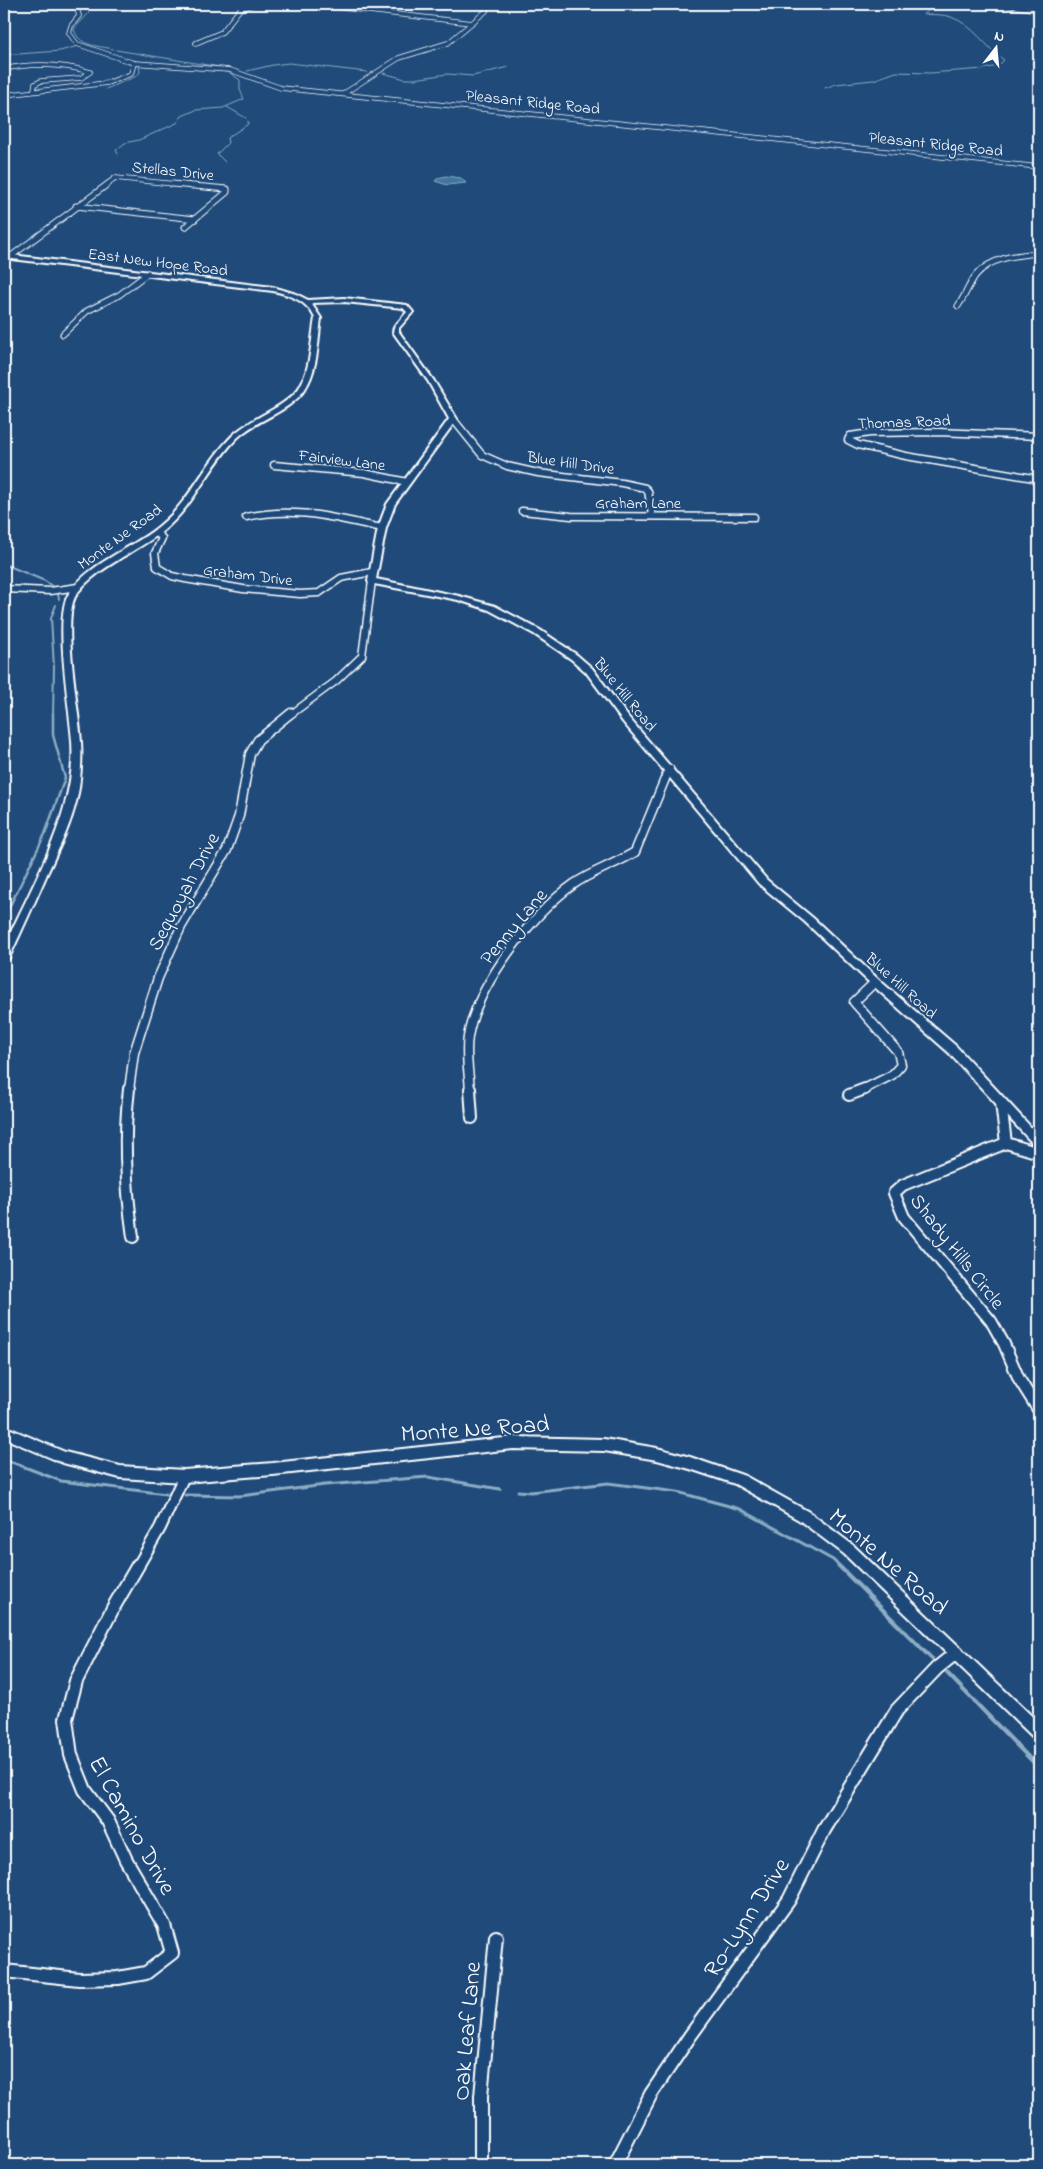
<svg xmlns="http://www.w3.org/2000/svg" width="1043" height="2169" viewBox="0 0 1043 2169" font-family="'Indie Flower',sans-serif">
<style>
.water{fill:#41769d;stroke:#8dadc4}
.lines{fill:none;stroke-linecap:round;stroke-linejoin:round}
.stream-far4{stroke:#8dadc4;stroke-width:1}
.stream-far3{stroke:#8dadc4;stroke-width:2}
.stream-far2{stroke:#8dadc4;stroke-width:2.5}
.stream-far1{stroke:#8dadc4;stroke-width:3}
.stream{stroke:#8dadc4;stroke-width:4}
.street-far5-casing{stroke:#fff;stroke-width:5.5}
.street-far4-casing{stroke:#fff;stroke-width:7}
.street-far3-casing{stroke:#fff;stroke-width:9}
.street-far2-casing{stroke:#fff;stroke-width:11}
.street-far1-casing{stroke:#fff;stroke-width:14}
.street-casing{stroke:#fff;stroke-width:16}
.secondary-casing{stroke:#fff;stroke-width:4}
.street-far5{stroke:#1f4a7a;stroke-width:4}
.street-far4{stroke:#1f4a7a;stroke-width:5}
.street-far3{stroke:#1f4a7a;stroke-width:6}
.street-far2{stroke:#1f4a7a;stroke-width:8}
.street-far1{stroke:#1f4a7a;stroke-width:10}
.street{stroke:#1f4a7a;stroke-width:12}
.secondary{fill:#1f4a7a;fill-rule:evenodd}
.labels{text-anchor:middle;stroke-width:4;stroke-linejoin:round;paint-order:stroke}
.far-street-label{font-size:16px;fill:#fff;stroke:#1f4a7a}
.street-label{font-size:20px;fill:#fff;stroke:#1f4a7a}
.near-street-label{font-size:24px;fill:#fff;stroke:#1f4a7a}
</style>
<rect width="100%" height="100%" fill="#1f4a7a"/>
<filter id="ink" filterUnits="userSpaceOnUse"><feTurbulence type="fractalNoise" baseFrequency=".02" numOctaves="2"/><feDisplacementMap in="SourceGraphic" scale="10" xChannelSelector="R" yChannelSelector="G"/><feConvolveMatrix kernelMatrix="1 2 1 2 8 2 1 2 1" color-interpolation-filters="sRGB"/></filter>
<g filter="url(#ink)">
<path class="water" d="M446 176 461 178 466 183 447 185 435 181 438 178Z"/>
<g class="lines">
<g class="stream-far4">
<path d="M86 4 89 13 74 29C79 47 96 45 113 49"/>
<path d="M116 50 220 67"/>
<path d="M4 55 60 51 78 46"/>
<path d="M247 71 273 65 289 63 367 72"/>
<path d="M383 73 405 79H415L447 74 473 76 508 67"/>
<path d="M825 88 836 84 873 80 896 72 930 73 983 69 998 66 1004 60C985 47 974 25 951 17 943 14 932 15 923 14L936 6 935 4"/>
<path d="M106 89 137 76 140 72 139 66"/>
<path d="M227 107 246 118"/>
<path d="M118 154 116 150 125 143 139 140 177 123 182 116 196 110 223 108 244 99 240 90V80L227 71"/>
<path d="M225 162 217 154 228 143 227 138 248 124V121"/>
</g>
<g class="stream-far3">
<path d="M4 564 45 581 56 589"/>
<path d="M58 594 59 599"/>
<path d="M53 715 54 667 51 618 56 605"/>
</g>
<path class="stream-far2" d="M4 918 45 834 65 778 53 735V713"/>
<g class="stream-far1">
<path d="M4 1457 9 1461 61 1481 166 1494"/>
<path d="M518 1491 531 1492 608 1483 677 1492 740 1509 833 1560 839 1566"/>
<path d="M185 1495 240 1496 325 1485 428 1477 500 1489"/>
</g>
<g class="stream">
<path d="M838 1565 932 1659"/>
<path d="M947 1673 1039 1768"/>
</g>
<defs>
<g id="street-far5">
<path d="M76 4 79 16 71 26 69 33 77 44 134 63 230 70 281 88 1039 167"/>
<path d="M310 4 472 23"/>
<path d="M999 4 1039 10"/>
<path d="M196 43 222 32 240 9 255 4"/>
<path d="M1039 58 1035 63 1039 67"/>
<path d="M4 69C33 63 62 64 90 72L81 78 41 81 35 84 34 90"/>
<path d="M343 94 399 58 448 43 486 11V4"/>
<path d="M4 95 107 83 131 74 134 63"/>
<path d="M106 185 115 178 185 185"/>
</g>
<g id="street-far4">
<path d="M172 184 227 189V192L185 227"/>
<path d="M76 206 195 219"/>
<path d="M10 257 108 184"/>
<path d="M958 306C965 296 969 284 976 275 991 257 1018 255 1039 253"/>
<path d="M63 334 87 311 119 295 148 273"/>
</g>
<g id="street-far3">
<path d="M453 419 482 455 507 466 538 473 622 483 645 488 648 491 652 515"/>
<path d="M1039 436 938 432 870 433 850 436 848 440 858 445 906 456 1039 479"/>
<path d="M274 465 364 473 407 482"/>
<path d="M522 511 571 516 754 517"/>
<path d="M246 517C295 506 334 518 382 528"/>
<path d="M157 533 162 538 155 553 157 567 172 576 185 579 243 589 300 594 319 593 341 578 372 572"/>
<path d="M4 589 50 591 78 587"/>
<path d="M290 715 336 681 362 656 372 581"/>
</g>
<g id="street-far2">
<path d="M129 1090 134 1053 158 978 181 927 227 850 239 816 250 754 258 740 291 713"/>
<path d="M470 1090C469 1073 465 1054 468 1037 476 986 533 913 574 884 593 871 616 864 635 852L669 769"/>
<path d="M862 1090 892 1075 901 1065 898 1052 854 1002 875 982"/>
</g>
<g id="street-far1">
<path d="M129 1089C123 1138 126 1188 133 1237"/>
<path d="M470 1089 472 1118"/>
<path d="M849 1095 865 1089"/>
<path d="M1001 1103 1006 1143 903 1185 894 1193 904 1217 991 1321 1004 1344 1019 1379 1039 1411"/>
<path d="M1006 1143 1039 1153"/>
<path d="M138 1566 160 1528 184 1476"/>
</g>
<g id="street">
<path d="M4 1971 79 1979 118 1978 146 1973 172 1953 164 1925 126 1860 108 1821 85 1790 71 1755 66 1719 76 1681 113 1608 138 1565"/>
<path d="M481 2165V2096L496 1937"/>
<path d="M615 2165 651 2094 690 2036 789 1900 824 1830 897 1710 937 1668 957 1652"/>
</g>
<g id="secondary">
<path d="M4 254 273 287 296 294 308 300 344 298 407 305 413 312 399 328V332L434 381 457 419 395 504 386 528 376 579 459 596 495 606 540 630 577 655 592 668 629 718 767 880 813 918 879 980 956 1046 1039 1136V1147L1035 1146 948 1052 871 984 805 922 759 884 623 722 586 672 571 659 534 634 489 610 458 600 369 583 368 581 378 528 387 504 449 419 428 381 393 332 394 327 407 312 403 308 344 302 311 303 321 318C318 340 318 369 305 389 290 412 257 419 237 438 209 466 195 505 163 531 140 550 89 571 75 597 62 623 79 710 81 742 82 756 81 773 79 788 74 819 60 846 47 874 35 902 22 930 9 958L4 961V947C32 885 77 811 72 741 70 710 54 619 68 595 88 563 130 550 158 527 190 502 204 464 232 436 251 417 284 409 299 388 311 369 311 340 315 318 307 301 291 295 273 291L4 258Z"/>
<path d="M4 1426 65 1452 120 1466 184 1470 273 1463 513 1437 604 1439 657 1448 690 1457 745 1476 809 1512 854 1546 1039 1723V1740L1034 1738 844 1554 799 1520 735 1484 690 1469 657 1460 604 1451 513 1449 273 1475 184 1482 120 1478 63 1463 4 1438Z"/>
</g>
</defs>
<use href="#street-far5" class="street-far5-casing"/>
<use href="#street-far4" class="street-far4-casing"/>
<use href="#street-far3" class="street-far3-casing"/>
<use href="#street-far2" class="street-far2-casing"/>
<use href="#street-far1" class="street-far1-casing"/>
<use href="#street" class="street-casing"/>
<use href="#secondary" class="secondary-casing"/>
<use href="#street-far5" class="street-far5"/>
<use href="#street-far4" class="street-far4"/>
<use href="#street-far3" class="street-far3"/>
<use href="#street-far2" class="street-far2"/>
<use href="#street-far1" class="street-far1"/>
<use href="#street" class="street"/>
<use href="#secondary" class="secondary"/>
</g>
</g>
<g class="labels">
<g class="far-street-label">
<text transform="translate(533 101) rotate(6)" y="6">Pleasant Ridge Road</text>
<text transform="translate(936 143) rotate(6)" y="6">Pleasant Ridge Road</text>
<text transform="translate(173 170) rotate(6)" y="6">Stellas Drive</text>
<text transform="translate(158 261) rotate(7)" y="6">East New Hope Road</text>
<text transform="translate(904 421) rotate(-2)" y="6">Thomas Road</text>
<text transform="translate(342 459) rotate(7)" y="6">Fairview Lane</text>
<text transform="translate(571 462) rotate(8)" y="6">Blue Hill Drive</text>
<text x="638" y="508">Graham Lane</text>
<text transform="translate(119 536) rotate(-36)" y="6">Monte Ne Road</text>
<text transform="translate(248 574) rotate(7)" y="6">Graham Drive</text>
<text transform="translate(626 694) rotate(51)" y="6">Blue Hill Road</text>
<text transform="translate(902 985) rotate(42)" y="6">Blue Hill Road</text>
</g>
<g class="street-label">
<text transform="translate(183 891) rotate(-62)" y="7">Sequoyah Drive</text>
<text transform="translate(513 926) rotate(-50)" y="7">Penny Lane</text>
<text transform="translate(958 1251) rotate(52)" y="7">Shady Hills Circle</text>
</g>
<g class="near-street-label">
<text transform="translate(475 1428) rotate(-4)" y="8">Monte Ne Road</text>
<text transform="translate(889 1561) rotate(41)" y="8">Monte Ne Road</text>
<text transform="translate(133 1825) rotate(61)" y="8">El Camino Drive</text>
<text transform="translate(746 1917) rotate(-57)" y="8">Ro-Lynn Drive</text>
<text transform="translate(466 2031) rotate(-85)" y="8">Oak Leaf Lane</text>
</g>
</g>
<rect width="1043" height="2169" fill="none" stroke="#1f4a7a" stroke-width="20"/>
<rect x="10" y="10" width="1023" height="2149" fill="none" stroke="#fff" stroke-width="2" filter="url(#ink)"/>
<g transform="translate(996 48) rotate(16)" stroke="#1f4a7a" stroke-width="4" paint-order="stroke">
<path d="M0-4L9 19L0 12L-9 19Z" fill="#ffffff"/>
<text y="-8" font-size="14" font-weight="bold" text-anchor="middle" fill="#ffffff">N</text>
</g>
</svg>
